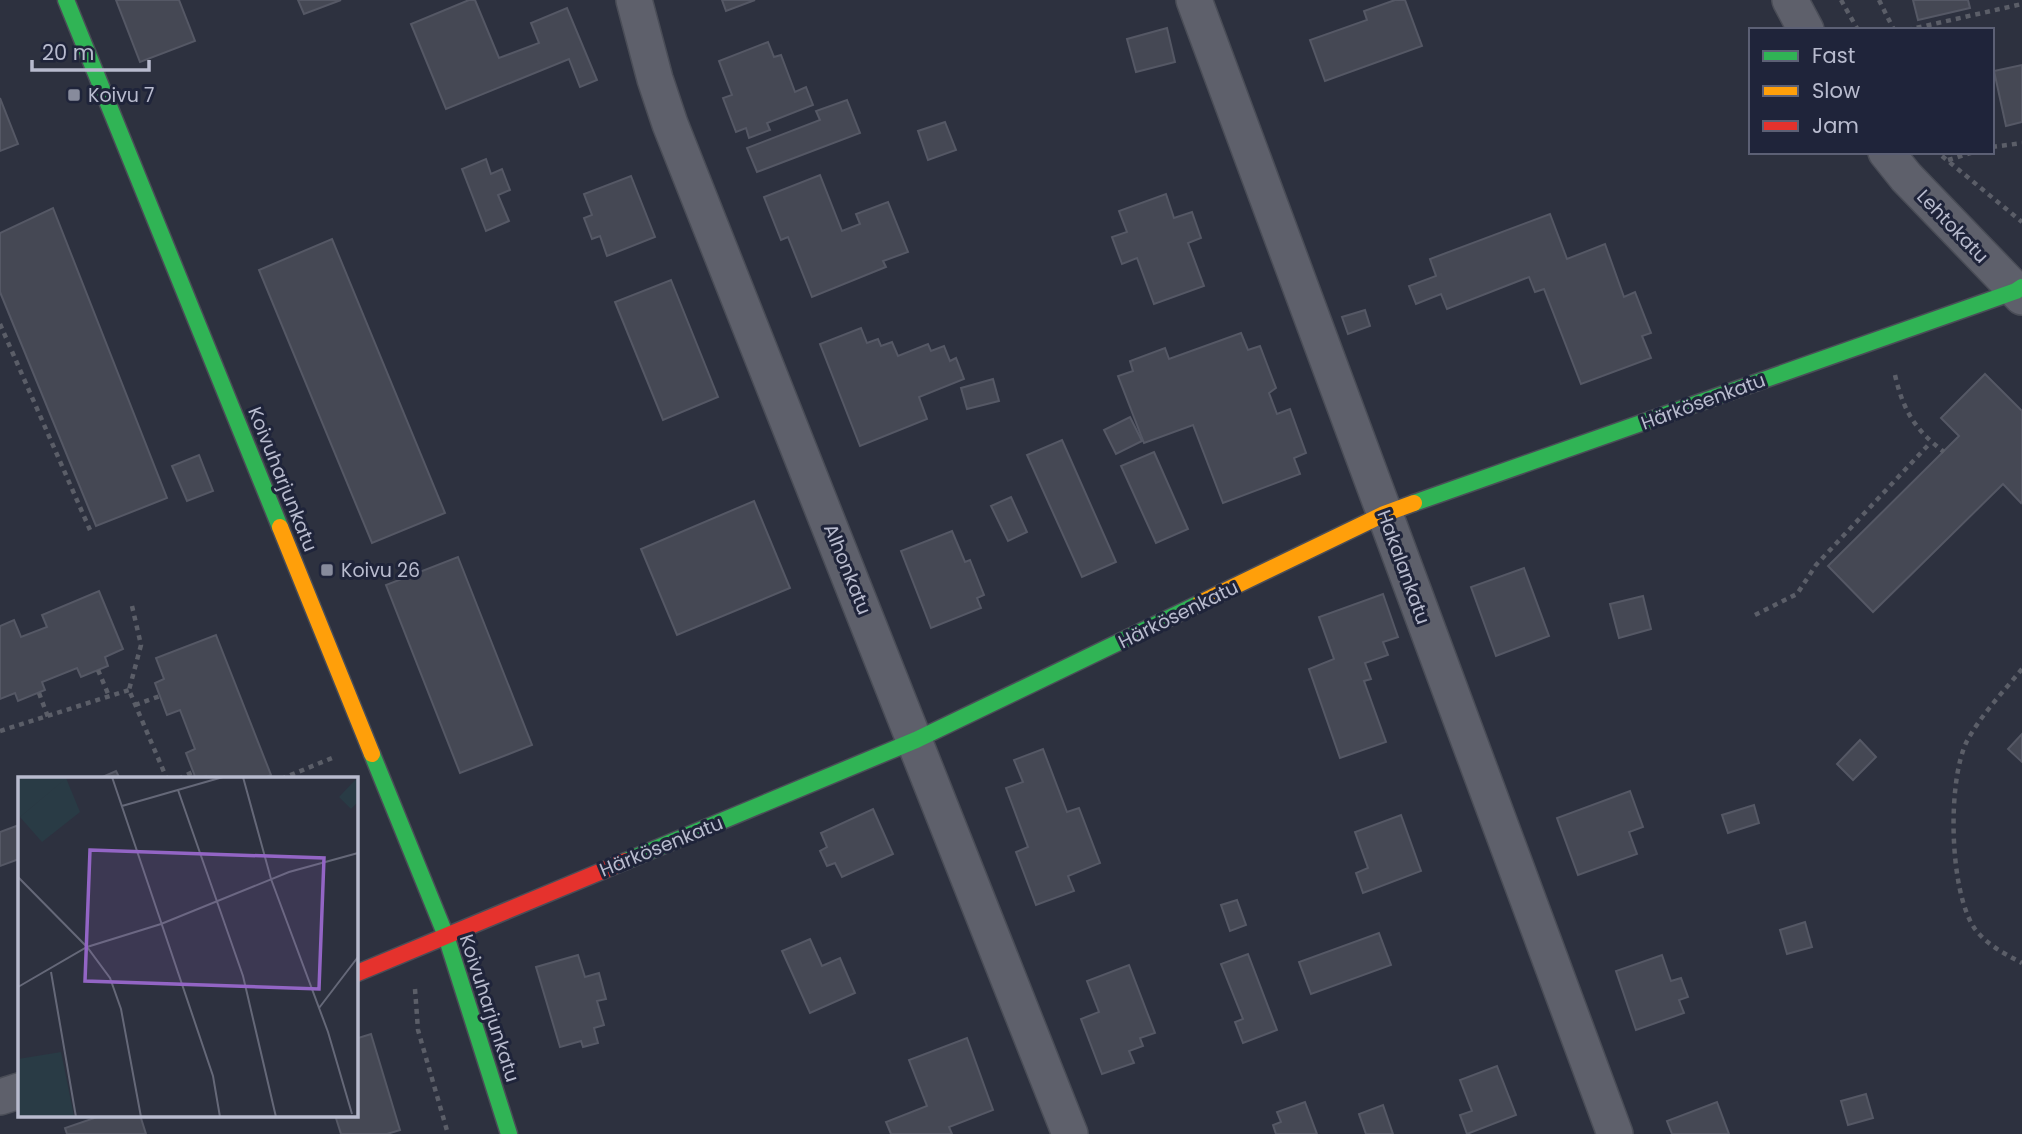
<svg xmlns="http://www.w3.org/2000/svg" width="2022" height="1134" viewBox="0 0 2022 1134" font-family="Poppins,sans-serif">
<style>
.building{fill:#454854;stroke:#555865;stroke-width:2}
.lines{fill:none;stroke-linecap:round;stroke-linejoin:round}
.street-casing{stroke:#4a4d57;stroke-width:38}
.fast-casing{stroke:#4a4d57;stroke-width:19}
.slow-casing{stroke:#4a4d57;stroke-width:19}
.jam-casing{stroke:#4a4d57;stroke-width:19}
.path{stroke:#5b5e68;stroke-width:4.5;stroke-dasharray:5 5;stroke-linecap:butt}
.street{stroke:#5e606b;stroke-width:35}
.fast{stroke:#30b455;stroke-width:16}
.slow{stroke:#ff9f0a;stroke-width:16}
.jam{stroke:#e5322d;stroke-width:16}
.poi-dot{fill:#878b9c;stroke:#1f243a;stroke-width:2.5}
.labels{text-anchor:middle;stroke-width:6;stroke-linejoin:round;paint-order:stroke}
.poi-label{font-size:19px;fill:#b8bbce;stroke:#1f243a;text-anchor:start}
.street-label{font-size:19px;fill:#b8bbce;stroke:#1f243a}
.inset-road{fill:none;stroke:#656878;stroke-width:2}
.view{fill:#9365c5;fill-opacity:0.15;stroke:#9365c5;stroke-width:3.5}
.inset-edge{fill:none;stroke:#b8bbce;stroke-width:3.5}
</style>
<rect width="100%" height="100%" fill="#2d313f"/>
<g class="building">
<path d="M116 0H179L195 41 140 62Z"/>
<path d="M298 0H341L304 14Z"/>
<path d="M469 0H475L499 58 539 43 531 23 567 8 597 80 580 87 569 59 446 109 411 24Z"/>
<path d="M722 0H755L726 11Z"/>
<path d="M1395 0H1405L1422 46 1325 81 1310 40 1367 20 1364 11Z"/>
<path d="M1913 0H1968L1970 8 1918 20Z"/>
<path d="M1167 28 1175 62 1136 72 1127 39Z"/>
<path d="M768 42 774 57 781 55 795 92 806 87 813 105 767 123 770 130 749 138 746 128 736 132 723 98 732 95 719 61Z"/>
<path d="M2022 65V122L2006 126 1994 71Z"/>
<path d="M0 98 18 144 0 151Z"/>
<path d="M847 100 860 133 757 172 747 148 820 120 816 111Z"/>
<path d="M945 122 956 150 928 160 918 131Z"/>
<path d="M486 159 491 174 502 169 510 190 498 195 509 221 486 231 462 169Z"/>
<path d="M820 175 842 231 860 224 856 214 888 202 908 252 883 261 886 267 812 297 788 237 781 240 764 197Z"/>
<path d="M631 176 655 237 607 256 600 236 592 239 584 218 592 215 584 194Z"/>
<path d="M1166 194 1174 218 1192 212 1201 238 1188 243 1204 286 1154 304 1137 258 1122 264 1112 237 1127 232 1119 211Z"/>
<path d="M53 208 167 498 96 526 0 292V233Z"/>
<path d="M1550 214 1567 259 1605 244 1624 297 1635 292 1651 333 1642 336 1651 358 1581 384 1544 289 1535 292 1529 277 1447 309 1441 294 1416 304 1409 286 1436 276 1430 259Z"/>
<path d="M332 239 445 513 372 543 259 270Z"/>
<path d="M671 280 718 397 663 420 615 302Z"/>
<path d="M1365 310 1370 326 1348 334 1342 317Z"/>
<path d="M861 328 867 343 878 339 881 346 892 342 898 356 928 344 931 351 944 346 950 361 956 358 964 379 919 397 927 419 860 446 820 344Z"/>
<path d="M1241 333 1248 350 1260 346 1276 388 1269 393 1277 414 1290 409 1306 453 1294 458 1300 474 1223 503 1193 425 1144 443 1118 376 1133 371 1130 361 1165 348 1169 359Z"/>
<path d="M1985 374 2022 411V501L2021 503 2003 484 1873 612 1828 566 1959 436 1941 418Z"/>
<path d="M993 379 999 401 967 409 961 388Z"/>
<path d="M1130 417 1142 441 1116 454 1104 430Z"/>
<path d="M1062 440 1116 562 1082 577 1027 455Z"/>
<path d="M1154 452 1188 529 1156 543 1121 466Z"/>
<path d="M199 455 213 491 187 501 172 466Z"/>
<path d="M1011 497 1027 532 1008 541 991 506Z"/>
<path d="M754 501 790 588 677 635 641 549Z"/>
<path d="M952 531 965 562 970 560 984 595 977 598 981 608 931 628 901 551Z"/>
<path d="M458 557 532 745 460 773 386 585Z"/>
<path d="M1524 568 1549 636 1496 656 1471 587Z"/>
<path d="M99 591 123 649 105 657 108 666 81 677 77 668 42 682 45 690 18 701 15 693 0 699V626L14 620 21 637 47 627 42 615Z"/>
<path d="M1383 594 1398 637 1383 642 1388 655 1365 663 1371 679 1364 681 1386 742 1340 758 1309 669 1334 659 1319 617Z"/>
<path d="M1643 596 1651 629 1619 638 1610 604Z"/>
<path d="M216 635 271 775 262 779H207L206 776 196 779 186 753 195 749 180 710 167 715 155 683 164 679 156 658Z"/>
<path d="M2022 734V762L2008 749Z"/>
<path d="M1860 740 1876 757 1853 780 1837 764Z"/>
<path d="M1043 749 1067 812 1079 808 1100 863 1068 876 1074 891 1036 905 1016 852 1028 847 1006 788 1023 782 1014 760Z"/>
<path d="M116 771 120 779H98Z"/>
<path d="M1630 791 1643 827 1629 832 1637 854 1578 875 1557 818Z"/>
<path d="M1754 805 1759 823 1728 833 1722 815Z"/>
<path d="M873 809 893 854 842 877 835 863 827 866 820 851 827 847 821 833Z"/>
<path d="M1401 815 1421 871 1363 893 1356 873 1368 868 1355 832Z"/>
<path d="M19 825V859L0 866V832Z"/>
<path d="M1237 900 1246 925 1230 931 1221 905Z"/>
<path d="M1805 922 1812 947 1787 954 1780 930Z"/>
<path d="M1379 933 1391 965 1311 994 1299 962Z"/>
<path d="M810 939 822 966 840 958 855 993 810 1013 782 951Z"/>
<path d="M1248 954 1277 1030 1243 1043 1235 1022 1243 1019 1221 964Z"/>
<path d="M578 955 585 977 599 973 606 999 597 1001 604 1025 594 1028 598 1043 583 1047 581 1041 560 1047 536 967Z"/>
<path d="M1662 955 1671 981 1681 978 1688 997 1679 1000 1684 1013 1636 1030 1616 971Z"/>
<path d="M1129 965 1155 1033 1140 1038 1143 1046 1129 1051 1134 1063 1102 1074 1081 1019 1099 1012 1087 981Z"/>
<path d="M371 1034 400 1130 387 1134H341L335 1115H355V1039Z"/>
<path d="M967 1038 993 1110 949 1127 952 1134H891L886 1122 927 1106 909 1060Z"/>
<path d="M1497 1066 1516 1115 1467 1134 1460 1115 1472 1111 1460 1080Z"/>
<path d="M1866 1094 1873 1118 1848 1125 1841 1101Z"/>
<path d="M1305 1102 1317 1134H1276L1273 1125 1281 1122 1277 1112Z"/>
<path d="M1717 1102 1729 1134H1672L1667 1121Z"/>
<path d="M1383 1105 1393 1134H1366L1359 1114Z"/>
<path d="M103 1115H140L146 1134H67L65 1128Z"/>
</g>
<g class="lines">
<defs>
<g id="street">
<path d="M634 0 655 79 670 124 1070 1134"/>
<path d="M1194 0 1615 1134"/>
<path d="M1790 0 1806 30"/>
<path d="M1886 152 1906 177 2022 297"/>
<path d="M0 1097 19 1091"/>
</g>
<g id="fast">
<path d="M66 0 280 527"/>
<path d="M1414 503 2016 291 2022 287"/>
<path d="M372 754 446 936 509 1134"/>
<path d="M626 861 916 740 1200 603"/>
</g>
<g id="slow">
<path d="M280 527 372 754"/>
<path d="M1200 603 1384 514 1414 503"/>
</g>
<path id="jam" d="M355 974 626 861"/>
</defs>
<use href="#street" class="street-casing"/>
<use href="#fast" class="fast-casing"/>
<use href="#slow" class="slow-casing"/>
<use href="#jam" class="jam-casing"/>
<g class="path">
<path d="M1841 0 1858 30"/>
<path d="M1879 0 1894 30"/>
<path d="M1907 30 2022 4"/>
<path d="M1992 147 2022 143"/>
<path d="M1942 156 2022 222"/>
<path d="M1948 160 1974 152"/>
<path d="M0 324 90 530"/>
<path d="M1895 375C1903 410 1915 430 1944 452"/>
<path d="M132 606 141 645 129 690 167 779"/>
<path d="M1755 615 1797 594 1816 565 1931 442"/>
<path d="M2022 669C2003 692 1981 715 1967 741 1947 781 1949 892 1975 929 1987 945 2005 954 2022 963"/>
<path d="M98 670 109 696"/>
<path d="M39 693 48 717"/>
<path d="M135 705 160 696"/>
<path d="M0 731 129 690"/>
<path d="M178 779 193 772"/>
<path d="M281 779 332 758"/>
<path d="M415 989 418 1030 448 1134"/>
</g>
<use href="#street" class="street"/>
<use href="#fast" class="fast"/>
<use href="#slow" class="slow"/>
<use href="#jam" class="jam"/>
</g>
<g class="poi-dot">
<rect x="67" y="88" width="14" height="14" rx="3.5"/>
<rect x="320" y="563" width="14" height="14" rx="3.5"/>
</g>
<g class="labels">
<g class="poi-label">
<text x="88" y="102">Koivu 7</text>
<text x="341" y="577">Koivu 26</text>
</g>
<g class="street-label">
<text transform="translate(1953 226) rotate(46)" y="7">Lehtokatu</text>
<text transform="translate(1703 401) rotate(-20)" y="7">Härkösenkatu</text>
<text transform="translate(283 479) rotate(68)" y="7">Koivuharjunkatu</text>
<text transform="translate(1404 567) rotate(70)" y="7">Hakalankatu</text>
<text transform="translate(848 569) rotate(68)" y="7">Alhonkatu</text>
<text transform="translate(1178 614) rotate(-26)" y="7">Härkösenkatu</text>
<text transform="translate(661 846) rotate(-22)" y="7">Härkösenkatu</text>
<text transform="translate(490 1008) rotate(72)" y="7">Koivuharjunkatu</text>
</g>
</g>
<g transform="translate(18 777)">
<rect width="340" height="340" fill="#2d313f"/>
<path d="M48 1 62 35 24 65 2 40Z" fill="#293b45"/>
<path d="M0 0H50L2 40Z" fill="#293b45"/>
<path d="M43 275 56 339 0 340V282Z" fill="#293b45"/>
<path d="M339 1V26L333 32 321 20Z" fill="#293b45"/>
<path class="inset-road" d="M94 0 195 299 202 340M225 0 253 102 310 255 334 337M160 13 225 199 258 340M104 29 205 0M0 100 69 170 92 201 103 232 123 340M33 195 58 340M0 210 69 170 143 147 271 95 340 76M301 231 340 180"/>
<path class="view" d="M72 73 306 81 301 212 67 204Z"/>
<rect width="340" height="340" class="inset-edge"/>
</g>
<rect x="1749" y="28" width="245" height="126" fill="#1f243a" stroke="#5c6075" stroke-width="2"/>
<rect x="1763" y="51" width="35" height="10" fill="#30b455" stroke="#5c6075" stroke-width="2"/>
<text x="1812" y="63" font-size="21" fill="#b8bbce">Fast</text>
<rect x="1763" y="86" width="35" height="10" fill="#ff9f0a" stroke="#5c6075" stroke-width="2"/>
<text x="1812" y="98" font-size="21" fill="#b8bbce">Slow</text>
<rect x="1763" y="121" width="35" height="10" fill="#e5322d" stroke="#5c6075" stroke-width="2"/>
<text x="1812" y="133" font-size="21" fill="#b8bbce">Jam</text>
<path d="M32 60v10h117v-10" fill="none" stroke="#b8bbce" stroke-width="3.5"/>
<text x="42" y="60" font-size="21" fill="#b8bbce" stroke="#1f243a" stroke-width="5" paint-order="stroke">20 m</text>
</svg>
